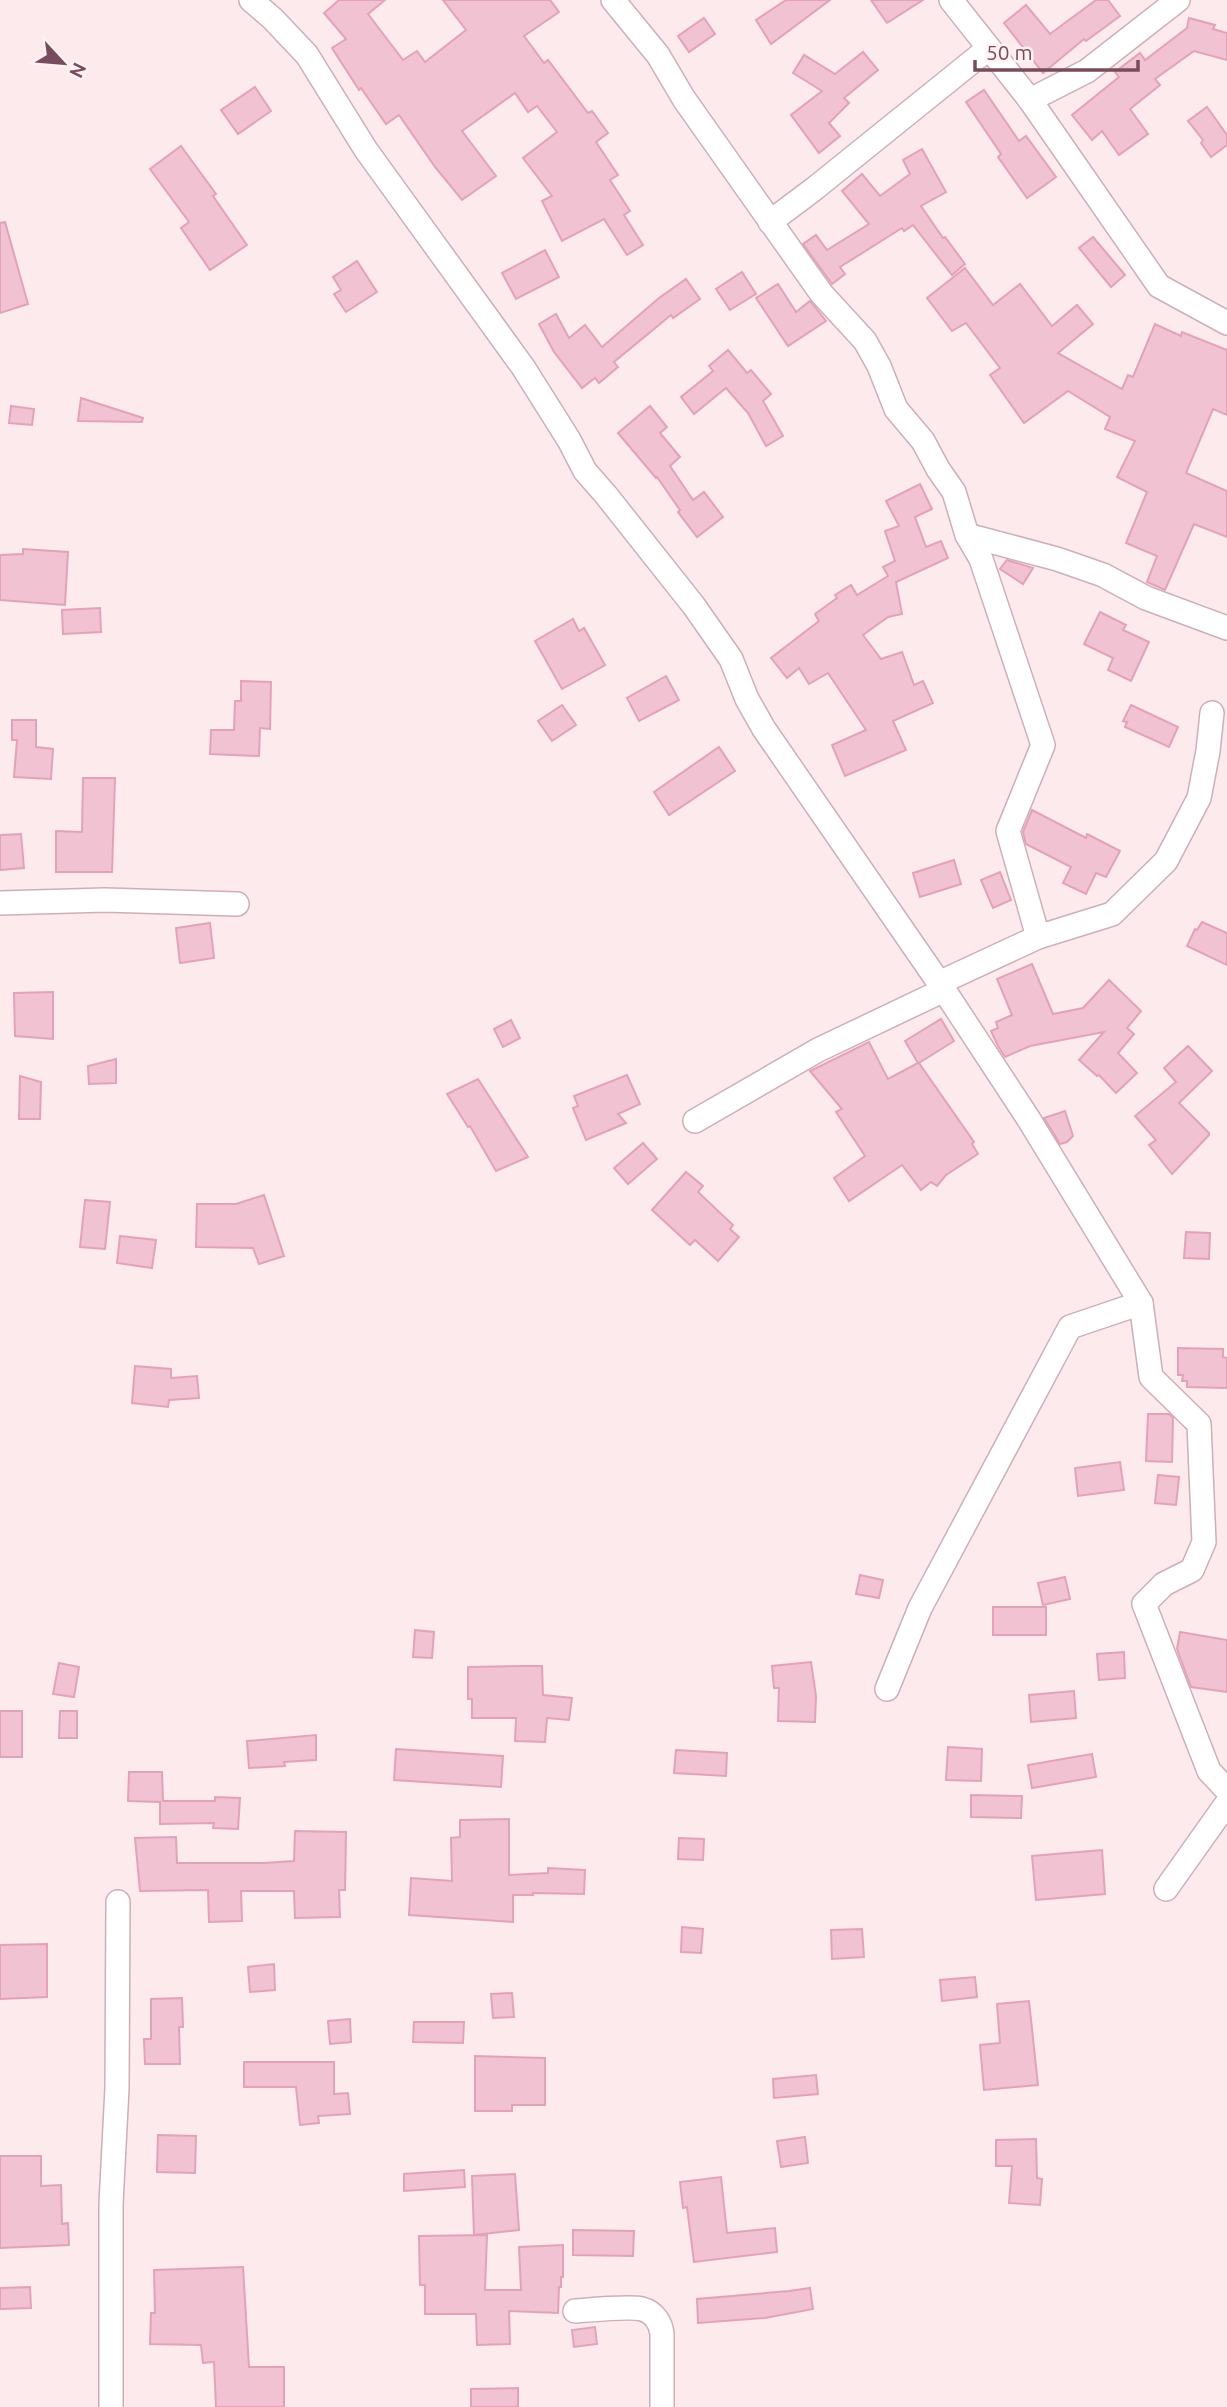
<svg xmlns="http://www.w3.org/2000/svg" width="1227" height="2407" viewBox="0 0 1227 2407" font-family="Ubuntu,sans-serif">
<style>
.building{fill:#f1c2d2;stroke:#e3a2ba;stroke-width:2}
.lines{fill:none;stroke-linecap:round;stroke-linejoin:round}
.minor-casing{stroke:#ceafb9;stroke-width:26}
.minor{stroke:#fff;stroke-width:23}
</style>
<rect width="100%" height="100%" fill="#fceaec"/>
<g class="building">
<path d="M339 0H385L368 14 403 60 417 51 425 62 466 30 443 0H550L559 12 524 36 544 63 548 60 588 113 592 111 608 133 596 142 618 175 610 180 630 211 624 215 643 245 627 255 604 219 562 241 542 201 552 196 523 158 557 132 537 106 528 112 515 93 462 131 496 176 462 200 435 167 399 115 386 124 361 88 359 90 332 48 346 39 324 13Z"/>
<path d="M786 0H830L771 44 756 20Z"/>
<path d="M871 0H923L887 23Z"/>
<path d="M1096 0H1108L1120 16 1086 41 1084 39 1043 73 1004 23 1026 5 1050 34Z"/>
<path d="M704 18 715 34 689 52 678 36Z"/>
<path d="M1189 18 1215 25 1213 29 1227 33V60L1194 51 1155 79 1160 85 1130 109 1148 134 1119 155 1102 131 1092 140 1072 115 1119 77 1115 72 1140 53 1145 60 1187 28Z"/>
<path d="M863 52 878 70 844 98 849 103 829 123 840 136 819 153 791 115 822 91 793 73 804 55 835 74Z"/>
<path d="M255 87 271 111 238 134 221 110Z"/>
<path d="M984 90 1019 141 1026 136 1056 177 1027 198 998 157 1001 154 966 102Z"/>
<path d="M1207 107 1227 135V145L1211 157 1201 143 1203 140 1188 121Z"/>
<path d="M181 146 216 194 213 196 247 245 210 270 181 228 189 222 150 169Z"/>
<path d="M922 149 946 192 921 206 943 238 945 237 965 264 952 275 913 225 904 231 902 228 840 267 845 274 832 284 803 244 816 235 827 250 869 224 842 191 862 174 880 196 910 174 903 160Z"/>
<path d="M5 222 28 304 0 313V223Z"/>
<path d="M1093 237 1125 275 1111 287 1079 248Z"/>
<path d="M545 250 559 277 516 299 502 273Z"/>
<path d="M357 261 377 292 346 312 334 294 341 290 333 277Z"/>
<path d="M965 268 993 305 1020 284 1052 326 1077 305 1093 324 1058 353 1122 389 1128 375 1133 377 1155 324 1181 336 1182 332 1227 350V415L1213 409 1186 473 1227 491V537L1194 524 1165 590 1147 582 1157 556 1126 543 1147 492 1117 477 1135 441 1105 429 1110 417 1068 391 1024 423 990 375 1000 368 966 323 952 331 927 298Z"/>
<path d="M742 272 756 294 730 310 716 289Z"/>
<path d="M686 279 700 299 673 318 671 315 614 362 618 367 599 383 595 378 582 388 554 352 539 324 556 314 569 338 585 325 602 347 659 298Z"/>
<path d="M778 284 796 312 810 301 826 321 788 346 756 298Z"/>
<path d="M728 350 747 373 751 370 771 394 763 401 783 436 766 446 748 413 726 388 694 414 681 397 713 371 709 366Z"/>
<path d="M81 398 143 418 142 422 78 421Z"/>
<path d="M11 406 34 409 32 425 9 423Z"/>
<path d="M650 406 667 427 660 433 680 457 670 466 693 500 704 492 723 517 697 537 678 512 680 510 657 477 656 478 618 433Z"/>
<path d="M920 484 932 509 915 517 926 547 941 541 948 558 896 582 902 614 888 617 863 635 881 659 902 652 914 685 923 681 933 703 893 721 906 750 845 776 832 745 866 730 828 673 809 684 799 668 787 678 771 658 819 621 815 614 837 598 835 595 851 585 857 595 888 576 883 567 895 561 885 531 899 526 886 501Z"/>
<path d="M23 549 68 552 65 605 0 600V555L23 554Z"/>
<path d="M1007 560 1033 568 1023 584 1000 569Z"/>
<path d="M100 608 101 632 63 634 62 610Z"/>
<path d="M1100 612 1126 625 1123 630 1149 642 1131 681 1108 670 1113 658 1084 644Z"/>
<path d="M573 619 579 631 584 628 605 665 562 689 535 641Z"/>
<path d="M666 676 679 700 639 721 627 698Z"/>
<path d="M241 681 271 682 270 729 260 728 259 756 210 754 211 730H234L235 701H241Z"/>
<path d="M562 705 576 725 552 741 538 721Z"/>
<path d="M1131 705 1178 727 1169 747 1125 727 1127 722 1123 721Z"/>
<path d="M12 720H36V747L53 749 51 779 14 777 17 740H12Z"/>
<path d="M719 747 735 771 669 815 654 792Z"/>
<path d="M83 778H115L112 872H56V831L82 832Z"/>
<path d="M1032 810 1086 838 1087 834 1120 851 1106 877 1096 873 1086 894 1063 883 1071 867 1026 844 1023 832Z"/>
<path d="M21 834 24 868 0 870V835Z"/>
<path d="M954 860 961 884 920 897 913 873Z"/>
<path d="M1000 872 1011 900 993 908 981 880Z"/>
<path d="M1202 922 1227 933V965L1187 946 1195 929 1197 930Z"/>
<path d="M210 923 214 958 180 963 176 928Z"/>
<path d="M1032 964 1053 1014 1083 1008 1109 980 1141 1011 1127 1028 1134 1034 1118 1053 1137 1073 1116 1093 1099 1075 1097 1076 1079 1060 1104 1032 1030 1046 1005 1057 998 1046 991 1031 998 1028 996 1022 1012 1015 997 979Z"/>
<path d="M53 992V1039L15 1036 14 993Z"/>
<path d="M941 1019 954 1041 919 1063 974 1142 972 1144 978 1154 946 1175 937 1186 931 1182 921 1190 902 1165 849 1201 834 1178 865 1156 836 1112 842 1109 810 1071 869 1042 888 1079 918 1063 905 1041Z"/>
<path d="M511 1020 520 1038 503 1047 494 1029Z"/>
<path d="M1188 1046 1212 1071 1179 1103 1209 1133V1135L1172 1174 1149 1145 1156 1140 1135 1116 1176 1082 1164 1068Z"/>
<path d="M116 1059V1083L89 1084 88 1066Z"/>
<path d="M627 1075 640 1104 618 1114 626 1123 586 1140 573 1108 578 1106 574 1096Z"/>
<path d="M20 1076 41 1082 40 1119H19Z"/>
<path d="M478 1079 528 1157 496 1171 470 1126 468 1127 447 1094Z"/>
<path d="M1065 1111 1073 1136 1067 1142 1060 1144 1044 1118Z"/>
<path d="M643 1143 657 1159 628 1184 614 1168Z"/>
<path d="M686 1172 703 1186 698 1192 733 1225 730 1229 739 1237 718 1261 695 1240 690 1245 652 1210Z"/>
<path d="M264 1195 284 1256 259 1264 253 1248 196 1247 197 1204H236Z"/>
<path d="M85 1200 110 1202 105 1249 80 1247Z"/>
<path d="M1186 1232 1210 1233 1209 1259 1184 1258Z"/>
<path d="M120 1236 156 1240 152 1268 117 1263Z"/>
<path d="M1178 1348 1223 1349V1357L1227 1358V1388L1187 1387V1381H1182L1183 1375H1178Z"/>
<path d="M135 1366 171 1369V1378L197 1376 199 1398 169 1400 168 1407 132 1403Z"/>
<path d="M1148 1414H1169L1173 1418 1172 1462 1146 1461Z"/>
<path d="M1120 1462 1124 1490 1078 1496 1075 1468Z"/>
<path d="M1158 1475 1179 1477 1176 1505 1155 1503Z"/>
<path d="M860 1575 883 1580 879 1598 856 1594Z"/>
<path d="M1065 1577 1070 1599 1043 1605 1038 1583Z"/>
<rect x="993" y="1607" width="53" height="28"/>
<path d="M415 1630 434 1632 432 1658 413 1657Z"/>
<path d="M1180 1632 1227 1640V1692L1191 1687 1177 1649Z"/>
<path d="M1124 1652 1125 1678 1099 1680 1097 1654Z"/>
<path d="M811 1662 816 1696 815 1722 778 1721 779 1688H774L772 1666Z"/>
<path d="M59 1663 79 1667 74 1697 53 1694Z"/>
<path d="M523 1666H542L543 1695 572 1698 569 1720 547 1718 545 1742 515 1741 516 1718H472V1699H468V1667Z"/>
<path d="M1074 1691 1076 1718 1031 1722 1029 1695Z"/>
<rect x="0" y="1711" width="22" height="46"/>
<path d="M60 1711H77V1738H59Z"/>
<path d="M316 1735V1760L284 1762 285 1766 249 1768 247 1741Z"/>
<path d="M948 1747 982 1749 981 1781 946 1780Z"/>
<path d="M396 1749 503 1756 501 1787 394 1780Z"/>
<path d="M676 1750 727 1753 726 1776 674 1773Z"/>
<path d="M1092 1754 1096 1777 1032 1788 1028 1765Z"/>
<path d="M129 1772H162L163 1801H215V1797L240 1798 238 1829 213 1828 214 1823 160 1824V1802L128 1801Z"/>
<path d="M971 1795 1022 1796 1021 1818 971 1817Z"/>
<path d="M509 1819V1875L548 1873V1868L585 1870 584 1894 533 1893V1895H513V1922L409 1915 411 1878 452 1881 451 1838 460 1837V1820Z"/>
<path d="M295 1831 346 1832 345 1890H339L340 1917 295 1918 294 1891H241L242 1921 209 1922 208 1890 140 1891 135 1838 176 1837 177 1863H264L294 1861Z"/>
<path d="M679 1838 704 1839 703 1860 678 1859Z"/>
<path d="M1102 1850 1105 1894 1036 1900 1032 1856Z"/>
<path d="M682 1927 703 1929 701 1953 681 1952Z"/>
<path d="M862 1929 864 1957 832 1959 831 1930Z"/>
<path d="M47 1944V1997L0 1999V1945Z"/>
<path d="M274 1964 275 1990 250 1992 248 1967Z"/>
<path d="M975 1977 977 1997 942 2001 940 1980Z"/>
<path d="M512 1993 514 2017 493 2018 491 1994Z"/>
<path d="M182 1998 183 2027H179L180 2064H145L144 2039H151V1999Z"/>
<path d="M1029 2001 1038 2085 984 2090 980 2045 1000 2043 997 2004Z"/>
<path d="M350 2019 351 2042 330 2044 328 2021Z"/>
<path d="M414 2022H464L463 2043 413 2042Z"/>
<path d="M475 2056 545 2058V2105H512V2111H475Z"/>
<path d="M244 2062H334V2094L348 2093 350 2114 318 2116 319 2123 300 2125 296 2087H244Z"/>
<path d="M816 2075 818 2094 774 2098 773 2079Z"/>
<path d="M158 2135 196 2136 195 2173 157 2172Z"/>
<path d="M805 2137 808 2163 781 2167 777 2141Z"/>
<path d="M1036 2139 1037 2178 1042 2179 1040 2205 1009 2203 1012 2166H996V2140Z"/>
<path d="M0 2156H41V2186L61 2185 62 2224 68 2223 69 2245 0 2248Z"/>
<path d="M464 2170 465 2187 404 2191V2174Z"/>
<path d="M515 2174 519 2230 474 2235 472 2176Z"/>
<path d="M721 2177 727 2233 775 2228 777 2252 694 2262 687 2207 683 2208 680 2182Z"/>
<path d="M573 2230 634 2231 633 2256 573 2255Z"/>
<path d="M487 2235 485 2290H521L519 2247 563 2245V2277H561V2287H559L558 2313 509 2311 510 2344 477 2345 476 2314H425V2285H420L419 2236Z"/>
<path d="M243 2267 249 2367H284V2407H216L214 2362 203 2363 201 2345 150 2344 151 2313H155L154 2270Z"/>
<path d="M30 2287 31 2308 0 2309V2288Z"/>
<path d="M810 2288 813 2309 765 2318 698 2323 697 2299 789 2291Z"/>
<path d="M595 2327 597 2344 574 2347 572 2330Z"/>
<path d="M518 2388V2407H471V2389Z"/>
</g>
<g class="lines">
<defs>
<g id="minor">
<path d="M251 0 273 19 307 55 366 150 523 367 569 440 585 471 606 495 694 606 731 659 747 699 764 729 944 990 818 1050 695 1121"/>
<path d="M613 0 658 55 684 99 821 293 865 341 879 366 896 409 923 441 938 469 954 492 967 535 981 559 1043 745 1008 831 1038 937"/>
<path d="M951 0 1030 100 1159 286 1227 323"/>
<path d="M1030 100 1087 71 1178 0"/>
<path d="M770 222 814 189 989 48"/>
<path d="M967 535 1057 559 1103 575 1146 598 1227 628"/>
<path d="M0 903 105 900 237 904"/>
<path d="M939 983 1038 937 1112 914 1166 861 1199 798 1208 751 1212 713"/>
<path d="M944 990 1028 1118 1141 1303 1151 1377 1199 1424 1204 1542 1192 1570 1164 1584 1144 1604 1209 1771 1227 1790"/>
<path d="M887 1689 920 1608 1070 1327 1141 1303"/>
<path d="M1166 1889 1227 1803"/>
<path d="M575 2311C589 2310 631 2306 642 2309 654 2312 661 2323 662 2334V2407"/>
<path d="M111 2407V2204L117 2088 118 1902"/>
</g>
</defs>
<use href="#minor" class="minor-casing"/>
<use href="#minor" class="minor"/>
</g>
<g transform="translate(63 63) rotate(116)" stroke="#fff0f2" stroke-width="5" paint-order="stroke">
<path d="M0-5L12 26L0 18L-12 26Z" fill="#774d5d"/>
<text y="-10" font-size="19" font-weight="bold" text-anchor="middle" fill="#774d5d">N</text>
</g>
<path d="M975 60v10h163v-10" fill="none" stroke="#774d5d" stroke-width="3.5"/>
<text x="986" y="60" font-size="21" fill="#774d5d" stroke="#fff0f2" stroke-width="5" paint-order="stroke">50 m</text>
</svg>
